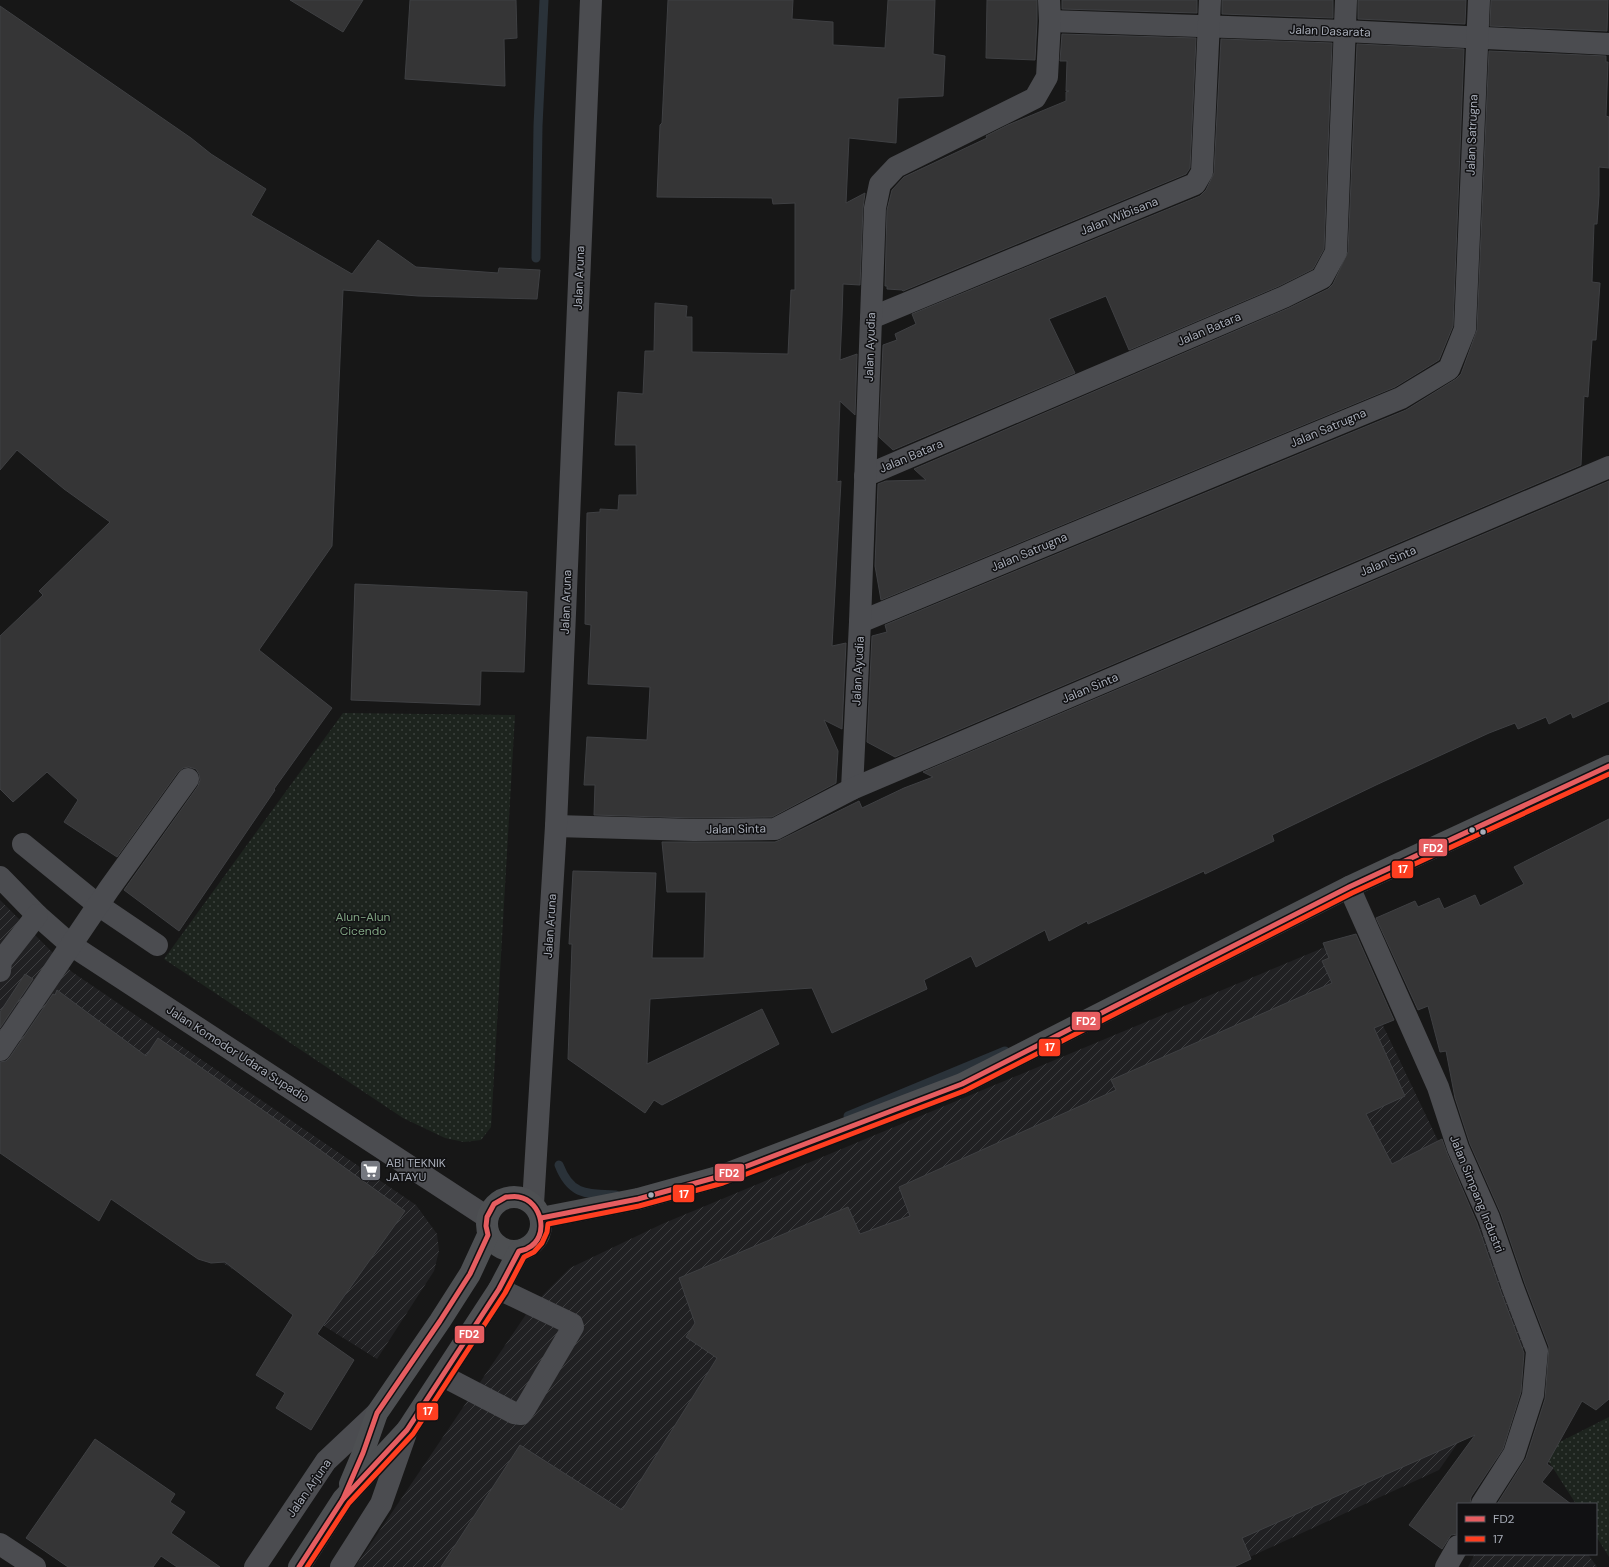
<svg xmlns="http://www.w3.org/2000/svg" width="1609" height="1567" viewBox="0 0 1609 1567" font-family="'DM Sans',sans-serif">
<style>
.industrial{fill:url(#industrial-furrows)}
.park{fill:url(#park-dots)}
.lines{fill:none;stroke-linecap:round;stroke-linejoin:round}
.stream{stroke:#2a3239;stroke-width:9}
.building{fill:#353536;stroke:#3f4043}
.minor{stroke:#4b4c50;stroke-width:22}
.major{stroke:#4d4f52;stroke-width:22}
.bus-1-casing{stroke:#111113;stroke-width:8}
.bus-2-casing{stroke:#111113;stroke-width:8}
.bus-1{stroke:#e65d60;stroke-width:5}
.bus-2{stroke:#ff3e20;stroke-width:5}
.bus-dot{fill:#a8adb8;stroke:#111113;stroke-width:1.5}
.labels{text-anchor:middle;stroke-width:3;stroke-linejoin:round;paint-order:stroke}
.street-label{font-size:12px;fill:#a8adb8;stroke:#111113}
.park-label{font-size:12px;fill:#7fa381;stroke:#111113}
.poi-label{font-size:12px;fill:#a8adb8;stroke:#111113;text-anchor:start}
.line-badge{stroke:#111113;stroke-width:1.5}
.badge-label{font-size:11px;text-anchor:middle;font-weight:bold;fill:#fff}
</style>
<defs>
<pattern id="industrial-furrows" width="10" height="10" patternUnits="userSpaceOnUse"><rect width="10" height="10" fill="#212123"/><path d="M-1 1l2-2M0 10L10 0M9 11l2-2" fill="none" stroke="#3e3f41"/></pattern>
<pattern id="park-dots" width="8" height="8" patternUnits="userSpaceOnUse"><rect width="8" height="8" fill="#1d241e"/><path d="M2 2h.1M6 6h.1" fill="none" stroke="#3b413d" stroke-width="1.8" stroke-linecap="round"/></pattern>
</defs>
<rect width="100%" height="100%" fill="#171717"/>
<g class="industrial">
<path d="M0 900 72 972 416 1205 437 1234 439 1251 434 1271 377 1359 0 1124Z"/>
<path d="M1342 940 1532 1337 1439 1470 1228 1567H355L531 1307 570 1268 662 1224Z"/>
<path d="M1475 1554H1588L1597 1567H1468Z"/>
</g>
<g class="park">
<path d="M343 713 515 715 491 1127 481 1140 464 1142 445 1138 403 1118 164 959Z"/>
<path d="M1609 1417V1557L1596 1536V1504H1576L1542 1451Z"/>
</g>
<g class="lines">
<g class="stream">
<path d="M536 258 538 126 544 0"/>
<path d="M848 1116 1005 1051"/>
<path d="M559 1165C571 1196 587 1194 616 1195"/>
</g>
</g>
<g class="building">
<path d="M290 0H363L343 32Z"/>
<path d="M410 0H516L517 38 504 39 505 86 405 79Z"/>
<path d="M668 0H793L792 19 833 22V45L885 48 888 0H935L933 54 945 56 943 96 898 98 896 143 849 138 846 203 865 193 863 208 860 285 843 284 842 317 840 360 857 354 855 415 840 401 837 482 841 481 832 646 846 643 842 729 824 720 838 751 836 783 772 817 694 818 594 815 595 785H584L587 737 647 740 650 687 588 684 591 625 585 624 587 513 600 512V509L618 510 619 495H637L636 445H615L618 392 643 394 645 351H654L655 303 687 306 686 317H692V352L788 354 791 290H795V203L773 204 772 198 657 197 660 125 662 123Z"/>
<path d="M987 0H1037V21L1035 60 986 58Z"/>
<path d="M1062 0H1197V13L1062 9Z"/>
<path d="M1222 0H1333V18L1222 14Z"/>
<path d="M1358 0H1466L1465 24 1358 19Z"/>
<path d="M1491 0H1608L1607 31 1490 26Z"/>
<path d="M0 6 191 138 211 154 266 189 251 215 352 274 378 240 416 267 498 273 499 268 540 270 537 299 418 296 343 290 332 546 259 650 332 708 274 789 275 790 179 931 124 890 198 786 200 780 199 774 196 769 189 767 183 768 178 772 117 857 64 822 78 800 47 772 13 802 0 789V636L43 595 39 591 110 522 64 489 17 450 0 470Z"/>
<path d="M1062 34 1196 38 1190 168 1186 174 903 291 902 290 887 289V286H885L887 210 892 190 904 177 987 138 986 136 1008 125 1066 101V92L1069 91H1066L1067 61H1060Z"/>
<path d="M1221 39 1332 43 1324 249 1313 269 1279 286 1129 350 1106 296 1049 319 1075 373 893 450 879 437 883 345 897 340 895 334 916 324 912 314 1200 196 1206 190 1214 173Z"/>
<path d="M1357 44 1464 49 1453 326 1439 360 1395 387 881 600 875 566 878 484 886 481 926 480 914 469 1289 308 1328 289 1333 284 1348 252Z"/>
<path d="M1489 51 1606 56V62H1608L1606 116 1609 117V168L1599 167V195L1597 224H1594L1592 282 1600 283 1596 340H1592L1588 397 1584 396 1581 465 895 757 867 742 872 636 887 632 885 625 1406 410 1456 379 1461 374 1477 330Z"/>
<path d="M1609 481V701L1573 718 1571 713 1549 724 1546 717 1518 729 1515 723 1489 733 1376 785 1272 835 1274 841 1205 874 1204 871 1088 924 1087 921 1049 941 1045 930 976 967 971 956 924 980 927 989 832 1033 812 988 650 999 647 1064 762 1009 779 1044 662 1105 654 1100 645 1113 568 1059 572 944H569L573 871 656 873 652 958H704L706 892H667L662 842H775L780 840 859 801 862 808 904 788 933 777 923 772Z"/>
<path d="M355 584 527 592 524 672 481 671 480 705 351 700Z"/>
<path d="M1609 819V1399L1596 1410 1582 1401 1547 1464 1553 1468 1542 1482 1571 1504H1497L1526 1458 1545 1399 1549 1347 1525 1284 1501 1214 1470 1144 1455 1098 1446 1051 1440 1052 1428 1006 1418 1010 1376 918 1415 901 1418 907 1439 898 1444 909 1475 895 1480 906 1524 884 1514 867Z"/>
<path d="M1356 934 1394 1020 1374 1028 1405 1096 1366 1114 1392 1164 1442 1139 1447 1153 1477 1223 1501 1292 1524 1353 1521 1392 1503 1449 1471 1497 1470 1504H1458V1534L1451 1535 1442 1549 1409 1525 1475 1435 1242 1538 1251 1559 1234 1567H441L520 1445 622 1510 717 1358 686 1337 695 1323 679 1278 848 1207 860 1234 910 1216 899 1187 1116 1090 1111 1080 1332 983 1322 961 1329 958 1323 943Z"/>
<path d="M25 974 33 979 0 1028V1012Z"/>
<path d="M57 990 146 1056 158 1038 309 1142 405 1211 317 1334 354 1360 311 1430 276 1408 285 1393 256 1375 293 1315 225 1262 211 1263 198 1259 111 1199 99 1221 0 1153V1062L6 1061 10 1057 53 994 55 995Z"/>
<path d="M95 1439 175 1494 170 1502 185 1512 171 1533 220 1567H177L161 1556 153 1567H68L26 1538Z"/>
</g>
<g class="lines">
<g class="minor">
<path d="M1050 21 1344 31 1609 44"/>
<path d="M871 318 1195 184 1202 172 1210 0"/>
<path d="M865 476 1284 297 1322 278 1336 252 1346 0"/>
<path d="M860 622 1401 398 1449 369 1465 329 1479 0"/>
<path d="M852 789 860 622 875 208 880 184 896 167 1035 98 1047 77 1050 21 1049 0"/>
<path d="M556 826 694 830 775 829 852 789 1609 467"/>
<path d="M23 844 98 905 157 945"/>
<path d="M0 877 37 915 71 945 487 1217"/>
<path d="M1349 887 1438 1087 1458 1148 1489 1218 1513 1288 1537 1351 1533 1395 1514 1454 1482 1504"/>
<path d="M0 971 1 961 37 915"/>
<path d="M0 1050 109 889 188 779"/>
<path d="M533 1204 556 826 591 0"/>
<path d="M443 1376 514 1413 521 1414 526 1407 573 1327 572 1324 499 1289"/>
<path d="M0 1544 35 1567"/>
<path d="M255 1567 326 1461 377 1413"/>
<path d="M341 1567 381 1504 407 1430"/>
<path d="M1446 1567 1458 1546"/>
</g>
<g class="major">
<circle cx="514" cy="1224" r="27"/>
<path d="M541 1218 638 1199 721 1176 962 1084 1349 887 1609 766"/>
<path d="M350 1484 363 1453 377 1413 440 1321 470 1274 488 1235"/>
<path d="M299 1567 343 1499 407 1430 499 1289 519 1251"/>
</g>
<defs>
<g id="bus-1">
<path d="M506 1197C510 1197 515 1196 519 1197 542 1201 550 1237 528 1248 526 1250 522 1250 519 1251L499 1289 407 1430 343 1499 363 1453 377 1413 440 1321 470 1274 488 1235 486 1226 487 1217 494 1204Z"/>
<path d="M541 1218 638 1199 721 1176 962 1084 1349 887 1609 766"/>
<path d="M299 1567 343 1499"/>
</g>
<path id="bus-2" d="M307 1567 349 1503 413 1434 505 1293 524 1257 534 1252 542 1243 547 1232 548 1224 639 1206 723 1183 964 1091 1352 893 1609 774"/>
</defs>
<use href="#bus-1" class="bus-1-casing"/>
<use href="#bus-2" class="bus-2-casing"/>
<use href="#bus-1" class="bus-1"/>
<use href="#bus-2" class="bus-2"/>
</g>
<defs>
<symbol id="supermarket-square" viewBox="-11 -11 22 22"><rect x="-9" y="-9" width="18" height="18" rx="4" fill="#757880" stroke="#111113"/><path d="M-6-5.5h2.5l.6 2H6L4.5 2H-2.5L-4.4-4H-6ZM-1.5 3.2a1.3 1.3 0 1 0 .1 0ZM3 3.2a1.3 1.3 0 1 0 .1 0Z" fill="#fff"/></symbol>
</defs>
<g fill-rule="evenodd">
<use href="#supermarket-square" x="358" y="1158" width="25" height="25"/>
</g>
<g class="bus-dot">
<circle cx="1472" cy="830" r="3.5"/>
<circle cx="1483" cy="832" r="3.5"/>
<circle cx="651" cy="1195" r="3.5"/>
</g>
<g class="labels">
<g class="street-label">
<text transform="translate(1330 31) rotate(2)" y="4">Jalan Dasarata</text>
<text transform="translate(1472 135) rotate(-88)" y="4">Jalan Satrugna</text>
<text transform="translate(1119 216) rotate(-22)" y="4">Jalan Wibisana</text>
<text transform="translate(579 278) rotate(-88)" y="4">Jalan Aruna</text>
<text transform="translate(1209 329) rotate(-23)" y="4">Jalan Batara</text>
<text transform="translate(870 347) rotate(-88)" y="4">Jalan Ayudia</text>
<text transform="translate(1328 428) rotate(-23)" y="4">Jalan Satrugna</text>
<text transform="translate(911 456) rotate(-23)" y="4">Jalan Batara</text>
<text transform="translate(1029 552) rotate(-23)" y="4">Jalan Satrugna</text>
<text transform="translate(1388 561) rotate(-23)" y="4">Jalan Sinta</text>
<text transform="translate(566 602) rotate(-88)" y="4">Jalan Aruna</text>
<text transform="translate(858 671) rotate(-87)" y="4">Jalan Ayudia</text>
<text transform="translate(1090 688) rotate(-23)" y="4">Jalan Sinta</text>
<text transform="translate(736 829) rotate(-1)" y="4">Jalan Sinta</text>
<text transform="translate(550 926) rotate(-86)" y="4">Jalan Aruna</text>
<text transform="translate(238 1054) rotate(33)" y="4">Jalan Komodor Udara Supadio</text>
<text transform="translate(1477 1194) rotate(68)" y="4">Jalan Simpang Industri</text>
<text transform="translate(309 1488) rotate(-55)" y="4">Jalan Arjuna</text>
</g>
<g class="park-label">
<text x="363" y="921">Alun-Alun<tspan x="363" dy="14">Cicendo</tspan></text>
</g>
<g class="poi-label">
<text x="386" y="1167">ABI TEKNIK<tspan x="386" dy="14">JATAYU</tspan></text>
</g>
</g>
<g class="line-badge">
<rect x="1418" y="838" width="30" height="19" rx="4" fill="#e65d60"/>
<rect x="1391" y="860" width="23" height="19" rx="4" fill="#ff3e20"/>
<rect x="1071" y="1011" width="30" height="20" rx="4" fill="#e65d60"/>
<rect x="1038" y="1038" width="23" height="19" rx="4" fill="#ff3e20"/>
<rect x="714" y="1163" width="31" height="19" rx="4" fill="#e65d60"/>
<rect x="672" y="1184" width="23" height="19" rx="4" fill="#ff3e20"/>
<rect x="454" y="1325" width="31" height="19" rx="4" fill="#e65d60"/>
<rect x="416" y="1402" width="23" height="19" rx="4" fill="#ff3e20"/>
</g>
<g class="badge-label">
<text x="1433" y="852">FD2</text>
<text x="1403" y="873">17</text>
<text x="1086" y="1025">FD2</text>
<text x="1050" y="1051">17</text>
<text x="729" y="1177">FD2</text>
<text x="684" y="1198">17</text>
<text x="469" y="1338">FD2</text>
<text x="428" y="1415">17</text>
</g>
<rect x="1457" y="1503" width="140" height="52" fill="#111113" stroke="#4d4f55"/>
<rect x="1465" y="1516" width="20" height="6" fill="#e65d60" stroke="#4d4f55"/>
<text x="1493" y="1523" font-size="12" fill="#a8adb8">FD2</text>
<rect x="1465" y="1536" width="20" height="6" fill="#ff3e20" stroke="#4d4f55"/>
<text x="1493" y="1543" font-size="12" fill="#a8adb8">17</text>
</svg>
